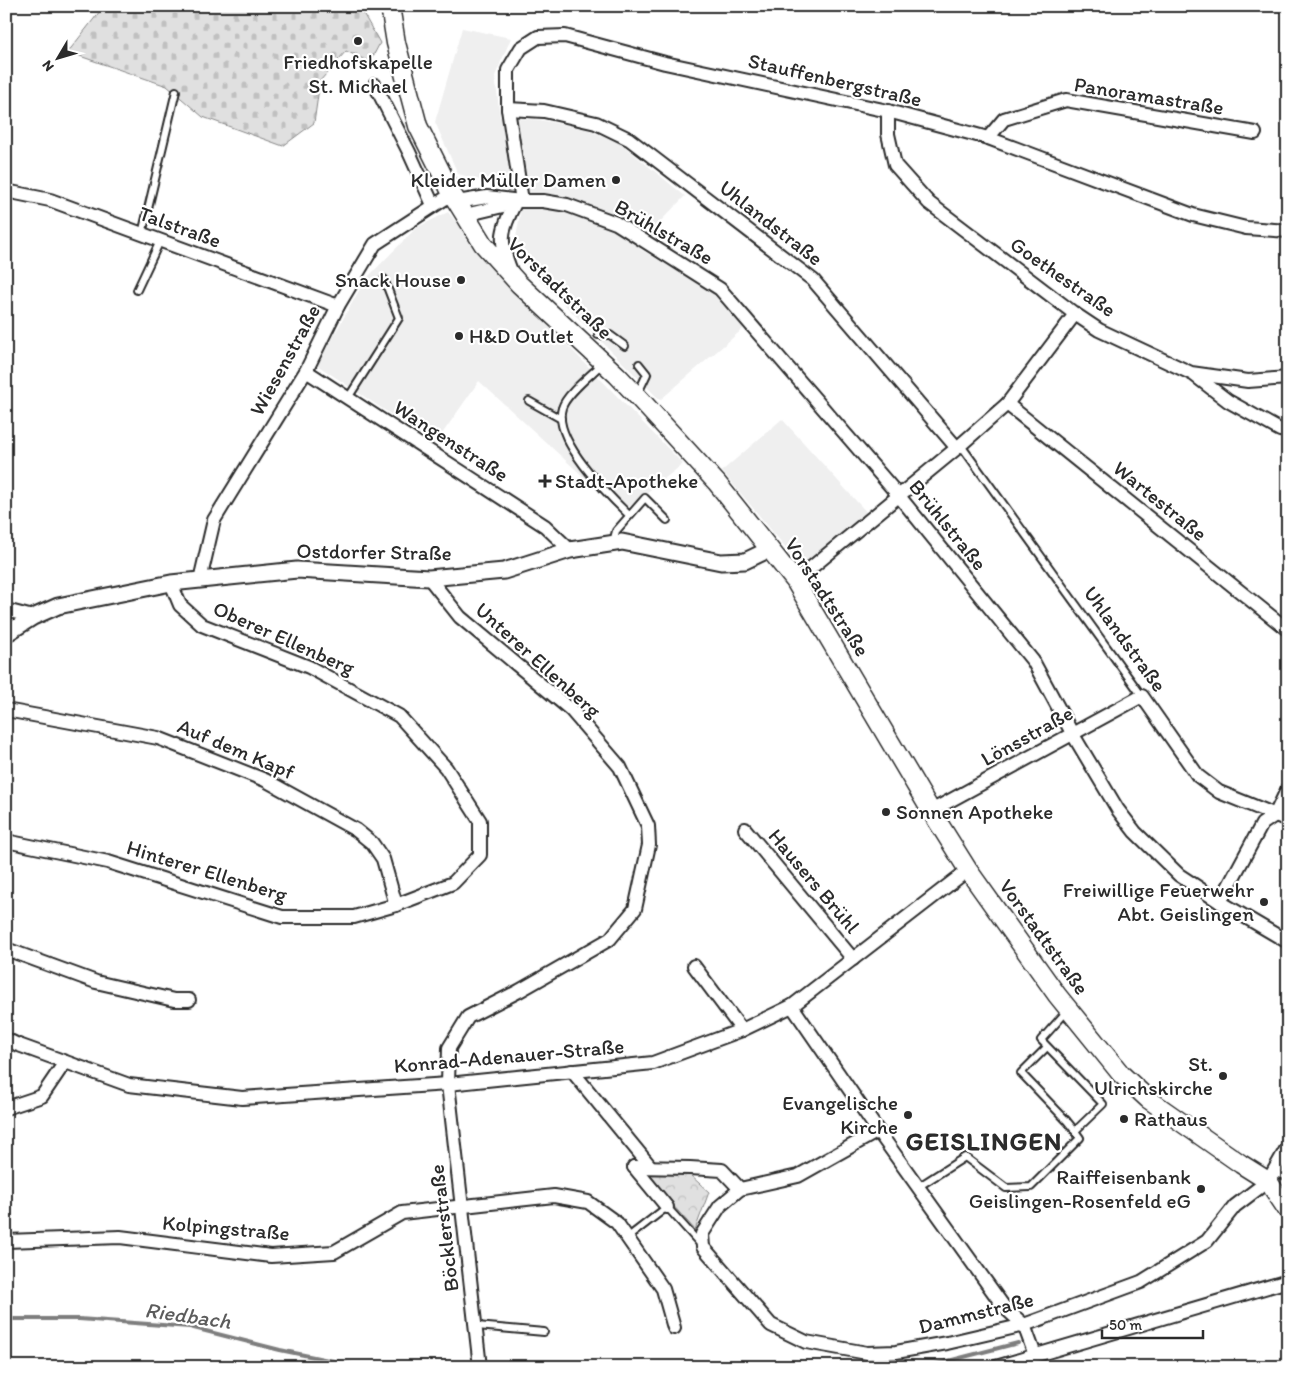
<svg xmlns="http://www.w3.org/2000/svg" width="1294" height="1373" viewBox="0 0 1294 1373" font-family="Itim,sans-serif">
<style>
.built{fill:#efefef}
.forest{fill:url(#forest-crowns);stroke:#868686}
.cemetery{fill:url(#cemetery-stones);stroke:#868686}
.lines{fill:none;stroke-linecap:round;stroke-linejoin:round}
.stream{stroke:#7e7e7e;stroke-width:4}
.service-casing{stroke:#2b2b2b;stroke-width:10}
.minor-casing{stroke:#2b2b2b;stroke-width:16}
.tertiary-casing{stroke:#2b2b2b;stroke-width:19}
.secondary-casing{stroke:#2b2b2b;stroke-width:21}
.service{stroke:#fff;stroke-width:6}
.minor{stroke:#fff;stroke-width:12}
.tertiary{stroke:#fff;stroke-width:15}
.secondary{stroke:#fff;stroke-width:18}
.poi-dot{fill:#2b2b2b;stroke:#fff;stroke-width:2}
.labels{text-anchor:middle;stroke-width:4.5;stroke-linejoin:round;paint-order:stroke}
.poi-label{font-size:21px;fill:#2b2b2b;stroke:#fff;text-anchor:end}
.street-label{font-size:21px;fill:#2b2b2b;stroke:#fff}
.water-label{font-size:22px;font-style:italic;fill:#5c5c5c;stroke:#fff}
.district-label{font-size:26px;font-weight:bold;letter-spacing:1px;fill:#2b2b2b;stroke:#fff}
</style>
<defs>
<pattern id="forest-crowns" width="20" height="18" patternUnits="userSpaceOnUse" patternTransform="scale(1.25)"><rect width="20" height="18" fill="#e0e0e0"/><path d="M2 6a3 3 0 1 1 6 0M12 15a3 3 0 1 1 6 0" fill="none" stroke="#c0c0c0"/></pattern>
<pattern id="cemetery-stones" width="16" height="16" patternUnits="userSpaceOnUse" patternTransform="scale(1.25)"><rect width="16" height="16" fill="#e0e0e0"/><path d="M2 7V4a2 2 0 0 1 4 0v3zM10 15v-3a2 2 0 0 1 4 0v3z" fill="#c0c0c0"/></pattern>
</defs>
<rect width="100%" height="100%" fill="#fff"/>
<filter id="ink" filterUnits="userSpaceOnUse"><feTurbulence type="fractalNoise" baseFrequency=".02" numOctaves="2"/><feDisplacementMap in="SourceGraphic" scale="10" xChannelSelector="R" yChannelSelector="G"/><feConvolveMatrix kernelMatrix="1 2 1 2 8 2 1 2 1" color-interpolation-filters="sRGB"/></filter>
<g filter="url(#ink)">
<g class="built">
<path d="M462 28 511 38 495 76 500 117 540 120 586 129 620 143 685 196 649 233 640 249 709 290 744 328 660 400 529 269 514 250 521 208 506 187 458 174 435 122Z"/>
<path d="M448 212 506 282 683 464 622 512 479 381 435 444 317 365 365 280 416 228Z"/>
<path d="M782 419 868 514 802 567 722 471Z"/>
</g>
<path class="forest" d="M645 1174 690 1175 709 1192 695 1230Z"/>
<path class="cemetery" d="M104 6H359L380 43 370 62 346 51 320 81 314 123 283 146 203 117 167 86 68 52Z"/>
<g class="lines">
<g class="stream">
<path d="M6 1319H79L190 1327 280 1350 362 1367"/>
<path d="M925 1367 1018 1343"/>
</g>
<defs>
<g id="service">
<path d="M142 234 176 91"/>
<path d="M137 290 160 241"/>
<path d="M598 335H610L625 346"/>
<path d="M603 363C592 374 566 394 562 408 552 439 608 495 629 515"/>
<path d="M637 395 647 374 639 364"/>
<path d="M348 398 399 318 384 279"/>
<path d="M529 401 561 419"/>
<path d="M960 444 1142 696"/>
<path d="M613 542 616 531 645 498 667 520"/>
<path d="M1047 1047 1021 1073 1067 1121 1075 1131"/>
<path d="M1272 1173 1288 1176"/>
<path d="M918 1187 965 1157 1006 1188 1031 1187 1080 1138 1075 1131 1103 1104 1041 1040 1068 1010"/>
<path d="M627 1238 667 1207 702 1246"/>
<path d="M477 1326 544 1332"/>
</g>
<g id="minor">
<path d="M375 85 409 152 433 205"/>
<path d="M508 109 544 111 596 123 629 139 813 280 957 448"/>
<path d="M888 111V134L895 165 929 203 1075 314 1099 330 1191 373 1248 381 1288 378"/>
<path d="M988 138 1004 119 1066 100 1255 133"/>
<path d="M6 191 50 200 338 306"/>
<path d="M522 201 508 109V70L521 48 538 37 565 36 665 63 888 111 988 138 1193 215 1246 228 1288 231"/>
<path d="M457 202 487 197 522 201H543L567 205 616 223 720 289 899 496 1033 661 1072 733 1118 810 1135 832 1179 875 1220 902 1288 942"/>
<path d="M465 215 515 203"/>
<path d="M511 271C499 241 500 232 515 203"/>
<path d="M306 371 545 526 570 550"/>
<path d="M1193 374 1228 401 1280 430 1288 431"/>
<path d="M1007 404 1288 630"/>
<path d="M429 578 460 617 571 710 620 767 648 826 649 845 635 909 610 939 519 991 468 1017 449 1048 448 1084 480 1367"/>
<path d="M200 580 214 520 306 371 338 306 375 244 452 194"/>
<path d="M795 581 957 448 1007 404 1075 314"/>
<path d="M6 610 33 617"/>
<path d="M6 710 158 738 265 780 356 830 372 843 383 859 396 905"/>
<path d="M931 811 1142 696 1198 776 1219 792 1288 820"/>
<path d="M745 829 853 959"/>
<path d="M6 841 108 862 282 917H354L396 905 453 883 480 855V821L446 768 399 716 309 667 202 625 180 605 171 583"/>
<path d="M1220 902 1262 824 1275 815 1288 788"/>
<path d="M6 949 96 982 174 1000H189"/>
<path d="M694 966 742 1030"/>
<path d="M792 1006 878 1131 1004 1307 1024 1325 1035 1355"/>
<path d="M6 1039 16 1044 129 1085 242 1098 448 1084 653 1063 742 1030 792 1006 968 870"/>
<path d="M572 1071 650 1166"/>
<path d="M6 1108 42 1096 65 1062"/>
<path d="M878 1131 798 1176 740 1189 720 1206 702 1234 703 1247 771 1325 806 1342 867 1353 896 1352 947 1343 1024 1325 1141 1282 1207 1241 1235 1206 1268 1181 1288 1146"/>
<path d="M634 1167 690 1168 722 1170 740 1189"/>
<path d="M634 1167 667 1207"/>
<path d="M6 1241 120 1237 271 1256 334 1252 402 1213 554 1196 588 1202 617 1223 663 1289 674 1328"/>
<path d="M996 1367 1288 1281"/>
</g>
<path id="tertiary" d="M6 634 33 617 58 606 171 583 297 570 429 578 504 571 570 550 622 542 721 562 745 561 770 549"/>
<path id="secondary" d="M390 6 396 43 418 126 452 194 483 244 519 284 617 375 637 396 717 483 795 581 931 811 968 870 1057 995 1121 1074 1148 1099 1241 1164 1268 1181 1288 1211"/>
</defs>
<use href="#service" class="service-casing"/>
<use href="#minor" class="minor-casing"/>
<use href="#tertiary" class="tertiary-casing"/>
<use href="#secondary" class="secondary-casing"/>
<use href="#service" class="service"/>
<use href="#minor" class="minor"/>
<use href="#tertiary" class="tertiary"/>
<use href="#secondary" class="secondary"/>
</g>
</g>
<g class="poi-dot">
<circle cx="358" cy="41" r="5"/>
<circle cx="616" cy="180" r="5"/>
<circle cx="461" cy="280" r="5"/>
<circle cx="459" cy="336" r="5"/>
<path d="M542.5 473.5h5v5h5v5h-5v5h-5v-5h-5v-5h5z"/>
<circle cx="886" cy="812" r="5"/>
<circle cx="1264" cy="902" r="5"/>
<circle cx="1223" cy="1076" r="5"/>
<circle cx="908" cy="1115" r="5"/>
<circle cx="1124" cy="1119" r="5"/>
<circle cx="1201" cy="1189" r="5"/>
</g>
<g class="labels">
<g class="poi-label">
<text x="358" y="69" text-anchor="middle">Friedhofskapelle<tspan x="358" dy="24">St. Michael</tspan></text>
<text x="606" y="187">Kleider Müller Damen</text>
<text x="451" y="287">Snack House</text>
<text x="469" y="343" text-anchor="start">H&amp;D Outlet</text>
<text x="555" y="488" text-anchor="start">Stadt-Apotheke</text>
<text x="896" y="819" text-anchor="start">Sonnen Apotheke</text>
<text x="1254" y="897">Freiwillige Feuerwehr<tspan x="1254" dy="24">Abt. Geislingen</tspan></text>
<text x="1213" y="1071">St.<tspan x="1213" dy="24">Ulrichskirche</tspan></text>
<text x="898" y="1110">Evangelische<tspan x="898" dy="24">Kirche</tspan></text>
<text x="1134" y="1126" text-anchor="start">Rathaus</text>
<text x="1191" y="1184">Raiffeisenbank<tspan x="1191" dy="24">Geislingen-Rosenfeld eG</tspan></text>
</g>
<g class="street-label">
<text transform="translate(835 80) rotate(13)" y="7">Stauffenbergstraße</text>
<text transform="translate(1149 96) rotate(9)" y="7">Panoramastraße</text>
<text transform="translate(771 223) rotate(38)" y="7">Uhlandstraße</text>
<text transform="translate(180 227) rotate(20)" y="7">Talstraße</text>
<text transform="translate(664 232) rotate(30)" y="7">Brühlstraße</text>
<text transform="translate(1063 277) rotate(35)" y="7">Goethestraße</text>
<text transform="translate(560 288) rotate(44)" y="7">Vorstadtstraße</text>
<text transform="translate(285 360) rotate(-61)" y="7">Wiesenstraße</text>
<text transform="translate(451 441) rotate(33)" y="7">Wangenstraße</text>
<text transform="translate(1160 501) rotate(39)" y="7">Wartestraße</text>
<text transform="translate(948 525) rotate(51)" y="7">Brühlstraße</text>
<text transform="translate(374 552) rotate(1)" y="7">Ostdorfer Straße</text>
<text transform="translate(827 597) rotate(57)" y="7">Vorstadtstraße</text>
<text transform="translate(284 638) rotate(24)" y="7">Oberer Ellenberg</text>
<text transform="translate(1125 639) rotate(54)" y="7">Uhlandstraße</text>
<text transform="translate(538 660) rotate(42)" y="7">Unterer Ellenberg</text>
<text transform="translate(1027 736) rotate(-29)" y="7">Lönsstraße</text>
<text transform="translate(236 749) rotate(23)" y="7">Auf dem Kapf</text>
<text transform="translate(207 871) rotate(17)" y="7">Hinterer Ellenberg</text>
<text transform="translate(814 881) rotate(50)" y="7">Hausers Brühl</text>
<text transform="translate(1044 937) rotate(54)" y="7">Vorstadtstraße</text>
<text transform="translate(509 1056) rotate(-5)" y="7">Konrad-Adenauer-Straße</text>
<text transform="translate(226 1228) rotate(5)" y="7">Kolpingstraße</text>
<text transform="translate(444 1228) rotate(-97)" y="7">Böcklerstraße</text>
<text transform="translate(976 1313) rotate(-14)" y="7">Dammstraße</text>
</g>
<g class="water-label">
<text transform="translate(188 1315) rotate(8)" y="8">Riedbach</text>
</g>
<g class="district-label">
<text x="984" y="1150">GEISLINGEN</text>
</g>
</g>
<rect width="1294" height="1373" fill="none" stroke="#fff" stroke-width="25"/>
<rect x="12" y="12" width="1269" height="1348" fill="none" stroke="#2b2b2b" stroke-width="2" filter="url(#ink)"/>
<g transform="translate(58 58) rotate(232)" stroke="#ffffff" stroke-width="4" paint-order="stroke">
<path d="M0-4L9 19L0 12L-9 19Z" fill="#2b2b2b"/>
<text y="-8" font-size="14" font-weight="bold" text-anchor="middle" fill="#2b2b2b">N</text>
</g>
<path d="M1102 1330v8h101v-8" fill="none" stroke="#2b2b2b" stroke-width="2.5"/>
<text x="1109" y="1330" font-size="15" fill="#2b2b2b" stroke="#ffffff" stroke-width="4" paint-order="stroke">50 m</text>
</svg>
